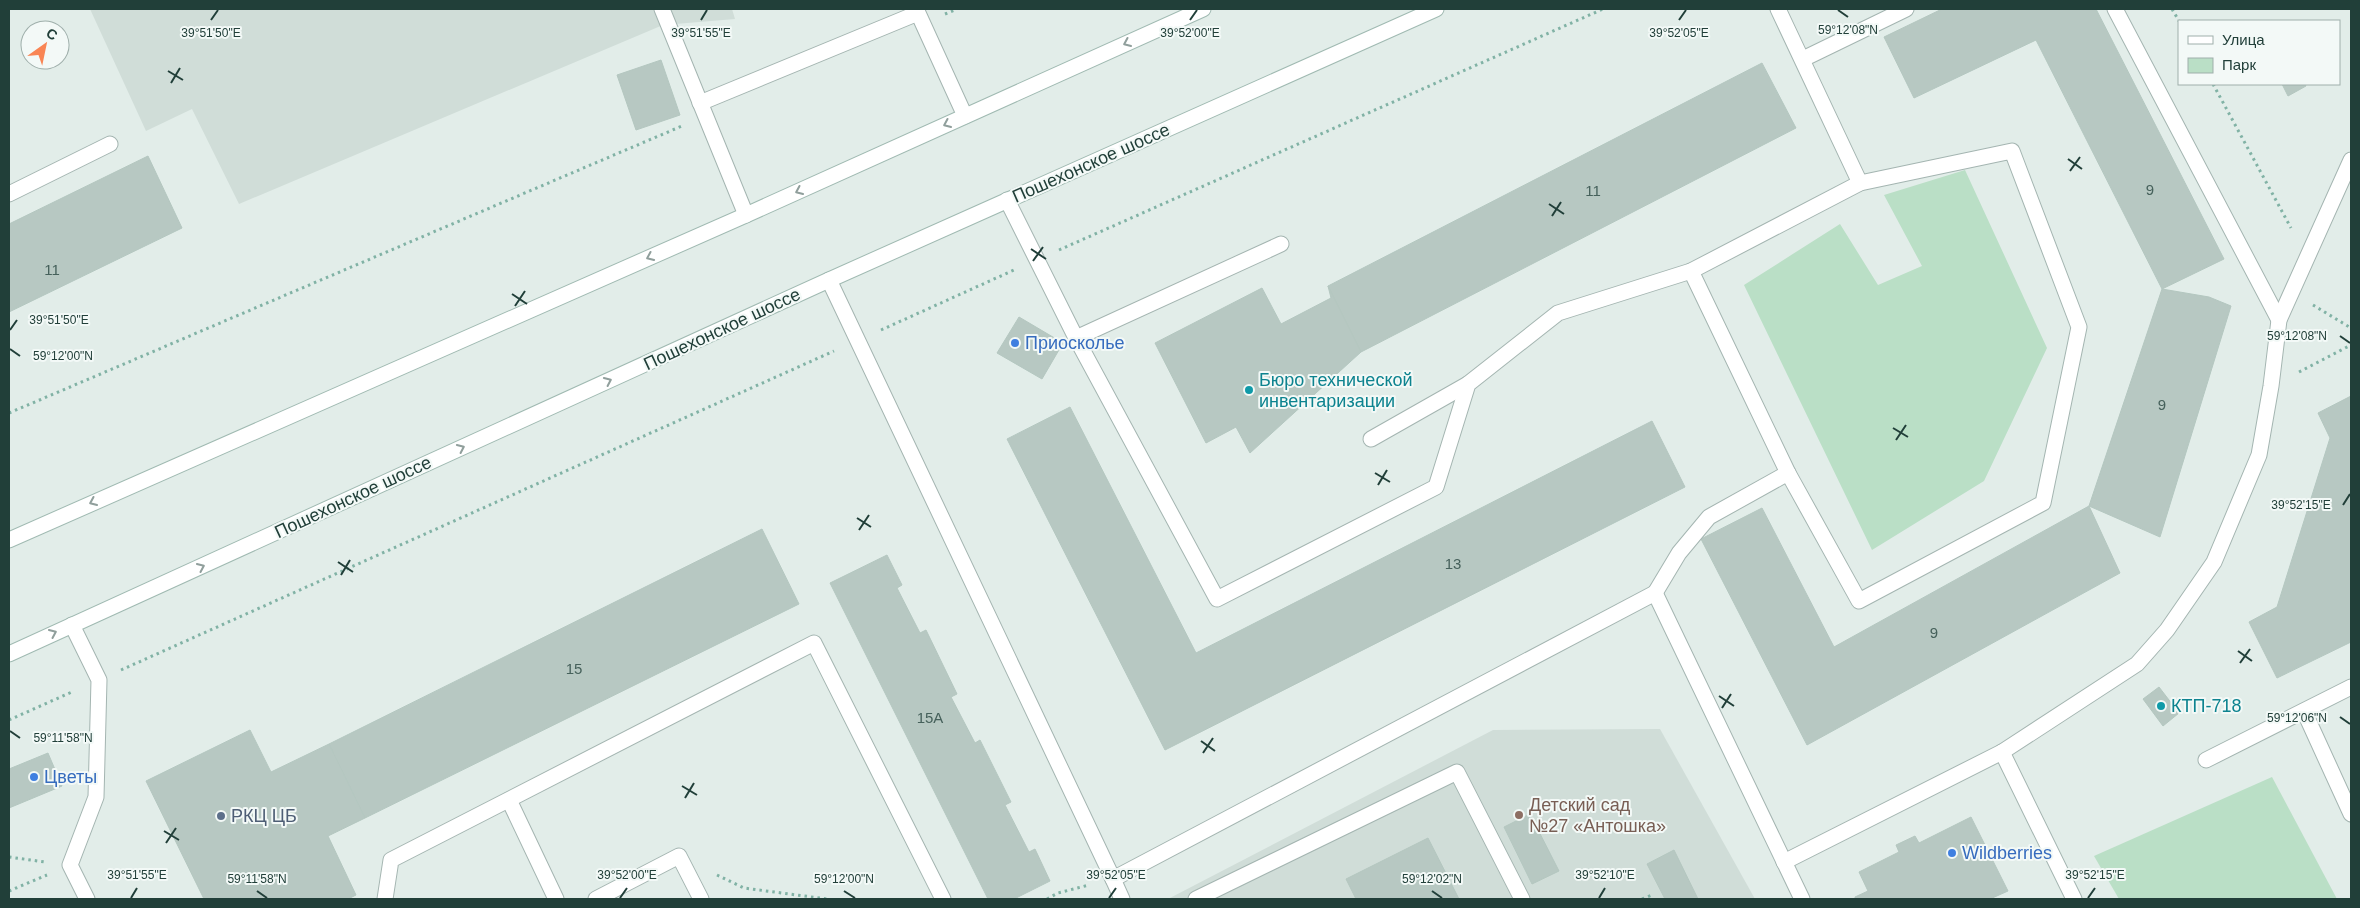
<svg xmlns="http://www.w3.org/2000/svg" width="2360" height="908" viewBox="0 0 2360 908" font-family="Helvetica,sans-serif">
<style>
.built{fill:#d0ddd8}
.green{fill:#badfc6}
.building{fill:#b7c8c2;stroke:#b4c7c0}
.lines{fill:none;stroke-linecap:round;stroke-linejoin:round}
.lane-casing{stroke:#a4b5b1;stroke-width:17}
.secondary-casing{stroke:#a0bab2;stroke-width:17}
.path{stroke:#81b2a5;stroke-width:3;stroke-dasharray:2.5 4;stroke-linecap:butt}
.lane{stroke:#fff;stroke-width:15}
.secondary{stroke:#fff;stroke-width:15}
.oneway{stroke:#909f9c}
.ticks{fill:none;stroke:#213f39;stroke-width:2}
.shop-dot{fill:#3f7fe0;stroke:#f3f9f7;stroke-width:2}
.culture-dot{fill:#0f9aa8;stroke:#f3f9f7;stroke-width:2}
.education-dot{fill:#8d6e63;stroke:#f3f9f7;stroke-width:2}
.service-dot{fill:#5c6f8a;stroke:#f3f9f7;stroke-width:2}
.labels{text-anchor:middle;stroke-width:4;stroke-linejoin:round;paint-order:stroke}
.number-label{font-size:15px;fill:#46615b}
.street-label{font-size:18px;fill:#213f39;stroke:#f3f9f7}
.shop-label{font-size:18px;fill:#366cbe;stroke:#f3f9f7;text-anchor:start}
.culture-label{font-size:18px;fill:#0d838f;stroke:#f3f9f7;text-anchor:start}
.education-label{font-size:18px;fill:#785e54;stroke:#f3f9f7;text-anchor:start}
.service-label{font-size:18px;fill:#4e5e75;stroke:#f3f9f7;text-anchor:start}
.ticks-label{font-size:12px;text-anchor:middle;fill:#213f39;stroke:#f3f9f7;stroke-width:4;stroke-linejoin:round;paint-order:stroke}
</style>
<rect width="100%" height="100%" fill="#e2ede9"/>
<g class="built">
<path d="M90 9H732L735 19 663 25 239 204 192 109 146 131Z"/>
<path d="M1660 729 1755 899H1168L1493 730Z"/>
</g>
<g class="green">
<path d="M1965 170 2047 348 1984 481 1872 550 1744 285 1840 224 1878 285 1922 266 1884 195Z"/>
<path d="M2272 777 2337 899H2119L2094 856Z"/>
</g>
<g class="building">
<path d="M1942 9H2096L2224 259 2162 289 2036 40 1914 98 1884 37Z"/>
<path d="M661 60 680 115 636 130 617 75Z"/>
<path d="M1762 63 1796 128 1361 352 1328 286Z"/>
<path d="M2282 84H2305L2306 86 2288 96Z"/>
<path d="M148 156 182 228 9 312V224Z"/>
<path d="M1328 286 1361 352 1250 453 1236 427 1206 443 1155 343 1262 288 1281 324 1331 298Z"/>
<path d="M2162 289 2209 297 2231 306 2160 537 2089 506Z"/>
<path d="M1019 317 1063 343 1042 379 997 353Z"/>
<path d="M2351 396V642L2277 678 2249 622 2277 607 2330 438 2318 413Z"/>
<path d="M1070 407 1196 653 1652 421 1685 487 1165 750 1007 439Z"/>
<path d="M2089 506 2120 573 1807 745 1701 539 1762 508 1834 647Z"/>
<path d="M762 529 799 604 365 818 329 744Z"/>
<path d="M887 555 902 585 897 588 920 633 926 630 957 694 951 697 975 743 980 740 1011 802 1005 805 1029 852 1035 849 1050 881 1014 899H988L830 583Z"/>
<path d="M2159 687 2179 713 2163 726 2143 699Z"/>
<path d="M250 730 271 772 329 744 365 818 328 836 356 895 348 899H204L146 781Z"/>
<path d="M48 753 62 786 9 808V769Z"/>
<path d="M1530 814 1559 871 1532 884 1504 827Z"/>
<path d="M1971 817 2008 891 1990 899H1855V897L1868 891 1859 872 1899 852 1896 845 1915 836 1919 843Z"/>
<path d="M1428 838 1459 899H1356L1346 879Z"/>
<path d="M1674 850 1698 899H1665L1647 864Z"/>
</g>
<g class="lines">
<defs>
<g id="lane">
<path d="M662 9 746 215"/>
<path d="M2115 9 2279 320"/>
<path d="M1803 59 1906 9"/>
<path d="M700 103 918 13 965 116"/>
<path d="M9 194 110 144"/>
<path d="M1007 200 1076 338 1217 599 1436 487 1468 384 1558 313 1691 271 1860 183 1778 9"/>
<path d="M1691 271 1788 473 1859 601 2043 503 2079 327 2012 151 1860 183"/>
<path d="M829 280 1113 879 1655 593 1802 899"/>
<path d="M1076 338 1281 244"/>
<path d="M1371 439 1468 384"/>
<path d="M1655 593 1679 553 1709 517 1788 473"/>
<path d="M72 625 99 680 96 797 70 865 87 899"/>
<path d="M2304 711 2351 814"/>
<path d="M2002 752 2074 899"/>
<path d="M2206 760 2351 687"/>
<path d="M509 800 556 899"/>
<path d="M1784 862 2002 752 2137 664 2167 630 2214 562 2259 455 2271 386 2279 320 2351 160"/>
<path d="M1113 879 1122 899"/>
<path d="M385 899 391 860 814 643 943 899"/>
<path d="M596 899 679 856 701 899"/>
<path d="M1196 899 1457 772 1522 899"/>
</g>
<g id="secondary">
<path d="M9 540 746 215 1203 9"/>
<path d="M9 654 829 280 1436 9"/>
</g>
</defs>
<use href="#lane" class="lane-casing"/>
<use href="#secondary" class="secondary-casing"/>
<g class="path">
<path d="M2172 9 2179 21"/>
<path d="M945 14 957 9"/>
<path d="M2213 84 2291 228"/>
<path d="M1059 250 1603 9"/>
<path d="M2313 305 2351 328"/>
<path d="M881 330 1014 270"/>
<path d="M2299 372 2351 345"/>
<path d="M9 413 682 126"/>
<path d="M121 670 834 351"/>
<path d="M9 720 74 691"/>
<path d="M9 857 45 862"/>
<path d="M717 875 744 888 827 899"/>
<path d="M9 891 47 875"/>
<path d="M1047 899 1058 893 1089 885"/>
<path d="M1642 899 1652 895"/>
</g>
<use href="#lane" class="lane"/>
<use href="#secondary" class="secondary"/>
</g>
<defs><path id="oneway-chevron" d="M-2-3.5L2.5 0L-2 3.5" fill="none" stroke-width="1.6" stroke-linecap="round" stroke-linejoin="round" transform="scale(1.25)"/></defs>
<g class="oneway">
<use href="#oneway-chevron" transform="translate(1127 43) rotate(156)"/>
<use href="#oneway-chevron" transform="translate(947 124) rotate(156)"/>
<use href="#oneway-chevron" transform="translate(799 191) rotate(156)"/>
<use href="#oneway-chevron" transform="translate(650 257) rotate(156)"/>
<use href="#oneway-chevron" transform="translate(608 381) rotate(-25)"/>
<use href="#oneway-chevron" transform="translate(461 448) rotate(-25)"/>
<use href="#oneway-chevron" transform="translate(93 502) rotate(156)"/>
<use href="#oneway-chevron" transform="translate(201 567) rotate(-24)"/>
<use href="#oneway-chevron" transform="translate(53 633) rotate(-24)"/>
</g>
<path class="ticks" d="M1838 10 1848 17M211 20 218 10M701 20 707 10M1190 20 1197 10M1679 20 1686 10M168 71 183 80M171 83 180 68M2068 159 2082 169M2070 171 2080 157M1549 204 1564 214M1552 216 1561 202M1031 249 1046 259M1033 261 1043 247M512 294 527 304M515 306 525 291M10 330 17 320M2340 336 2350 343M10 349 20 356M1893 428 1908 437M1896 440 1906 425M1375 473 1390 482M1378 485 1387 470M2343 505 2350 494M857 518 871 527M859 530 869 515M338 562 353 572M341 575 350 560M2238 651 2252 661M2240 663 2250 649M1719 696 1734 706M1722 708 1731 694M2340 717 2350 724M10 731 20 738M1201 741 1215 751M1203 753 1213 738M682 786 697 795M685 798 694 783M164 831 179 840M166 843 176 828M257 891 267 898M844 891 855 898M1432 891 1442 898M131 898 137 888M620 898 627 888M1109 898 1116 888M1599 898 1605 888M2088 898 2095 888"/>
<g class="shop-dot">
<circle cx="1015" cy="343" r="5"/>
<circle cx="34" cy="777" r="5"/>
<circle cx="1952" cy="853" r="5"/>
</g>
<g class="culture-dot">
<circle cx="1249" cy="390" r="5"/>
<circle cx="2161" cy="706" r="5"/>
</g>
<circle class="education-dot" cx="1519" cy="815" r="5"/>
<circle class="service-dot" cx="221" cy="816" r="5"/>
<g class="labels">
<g class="number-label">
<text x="2150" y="195">9</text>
<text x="1593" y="196">11</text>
<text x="52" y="275">11</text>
<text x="2162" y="410">9</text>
<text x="1453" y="569">13</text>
<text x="1934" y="638">9</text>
<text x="574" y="674">15</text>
<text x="930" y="723">15А</text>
</g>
<g class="street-label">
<text transform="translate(1091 163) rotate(-24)" y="6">Пошехонское шоссе</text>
<text transform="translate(722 329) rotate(-25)" y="6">Пошехонское шоссе</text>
<text transform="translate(353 497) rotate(-25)" y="6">Пошехонское шоссе</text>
</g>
<g class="shop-label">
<text x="1025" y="349">Приосколье</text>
<text x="44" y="783">Цветы</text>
<text x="1962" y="859">Wildberries</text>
</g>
<g class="culture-label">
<text x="1259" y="386">Бюро технической<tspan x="1259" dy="21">инвентаризации</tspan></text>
<text x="2171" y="712">КТП-718</text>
</g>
<g class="education-label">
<text x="1529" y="811">Детский сад<tspan x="1529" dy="21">№27 «Антошка»</tspan></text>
</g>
<g class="service-label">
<text x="231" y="822">РКЦ ЦБ</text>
</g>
</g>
<g class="ticks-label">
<text x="1848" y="34">59°12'08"N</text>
<text x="211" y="37">39°51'50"E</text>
<text x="701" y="37">39°51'55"E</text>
<text x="1190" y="37">39°52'00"E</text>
<text x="1679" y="37">39°52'05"E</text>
<text x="59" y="324">39°51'50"E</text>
<text x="2297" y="340">59°12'08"N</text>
<text x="63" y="360">59°12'00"N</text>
<text x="2301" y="509">39°52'15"E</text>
<text x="2297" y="722">59°12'06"N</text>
<text x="63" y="742">59°11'58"N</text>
<text x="137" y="879">39°51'55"E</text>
<text x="627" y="879">39°52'00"E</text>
<text x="1116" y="879">39°52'05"E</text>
<text x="1605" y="879">39°52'10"E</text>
<text x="2095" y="879">39°52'15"E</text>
<text x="257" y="883">59°11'58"N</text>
<text x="844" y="883">59°12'00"N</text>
<text x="1432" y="883">59°12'02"N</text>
</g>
<rect width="2360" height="908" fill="none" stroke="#213f39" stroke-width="20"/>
<rect x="2178" y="20" width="162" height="65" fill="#f3f9f7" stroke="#9fafab"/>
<rect x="2188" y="36" width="25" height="8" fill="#ffffff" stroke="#9fafab"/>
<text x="2222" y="45" font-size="15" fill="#213f39">Улица</text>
<rect x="2188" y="58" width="25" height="15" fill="#badfc6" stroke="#9fafab"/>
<text x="2222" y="70" font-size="15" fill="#213f39">Парк</text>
<g transform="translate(45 45) rotate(33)"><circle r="24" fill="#f3f9f7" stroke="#9fafab"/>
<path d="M0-4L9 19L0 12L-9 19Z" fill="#f98554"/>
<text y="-8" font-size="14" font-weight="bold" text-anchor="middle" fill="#213f39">С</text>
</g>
</svg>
